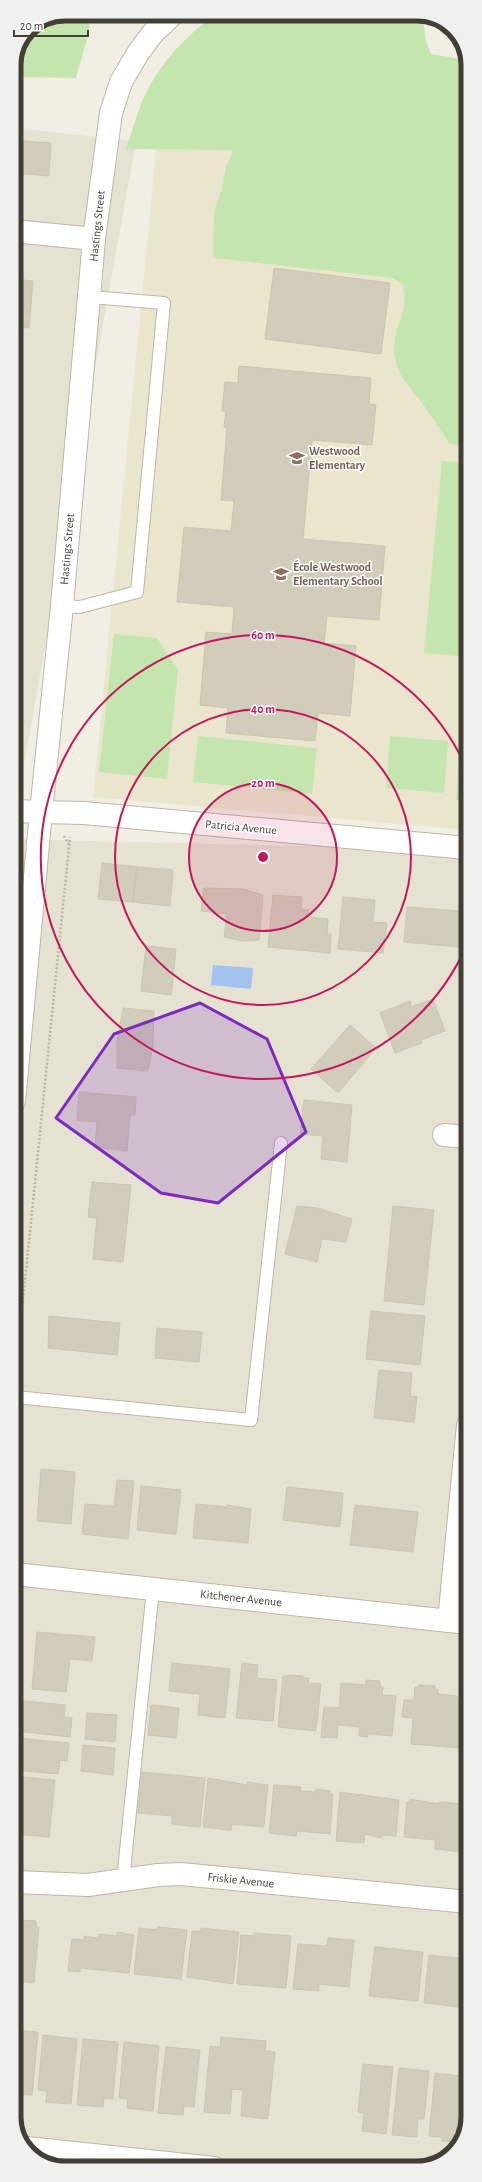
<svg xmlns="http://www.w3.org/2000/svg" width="482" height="2182" viewBox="0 0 482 2182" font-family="'Alegreya Sans',sans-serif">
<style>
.residential{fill:#e5e2d2}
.education{fill:#eae6ce}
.green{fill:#c4e5ae}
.water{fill:#a1c3ed}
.building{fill:#d2ccba;stroke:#cdc5ad}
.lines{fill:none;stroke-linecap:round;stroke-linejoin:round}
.service-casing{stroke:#bcb8a7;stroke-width:14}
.minor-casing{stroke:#bcb8a7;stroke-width:24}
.tertiary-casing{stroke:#bcb8a7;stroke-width:24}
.path{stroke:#bdb699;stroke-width:2.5;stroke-dasharray:2 2;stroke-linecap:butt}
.service{stroke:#fff;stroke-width:12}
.minor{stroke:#fff;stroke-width:22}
.tertiary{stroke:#fff;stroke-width:22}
.marked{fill:#7b2cbf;fill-opacity:0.2;stroke:#7b2cbf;stroke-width:3;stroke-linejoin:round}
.ring{fill:none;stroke:#c2185b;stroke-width:2}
.labels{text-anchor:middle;stroke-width:3;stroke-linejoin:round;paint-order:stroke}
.street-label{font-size:12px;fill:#433f34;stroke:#fff}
.education-label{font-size:12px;font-weight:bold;fill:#785e54;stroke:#fff;text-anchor:start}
.rim{fill:none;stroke:#433f34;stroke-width:5}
.centre{fill:#c2185b;stroke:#fff;stroke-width:2}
.ring-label{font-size:12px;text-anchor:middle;font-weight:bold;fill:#c2185b;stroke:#fff;stroke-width:3;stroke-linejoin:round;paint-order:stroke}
</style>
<rect width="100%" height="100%" fill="#f1efe4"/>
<g class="residential">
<path d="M14 128 136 141 14 820Z"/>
<path d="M14 839 467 850 468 2117 455 2150 427 2167 61 2168 31 2155 15 2127Z"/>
</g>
<path class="education" d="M162 90 467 119V830L93 797Z"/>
<g class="green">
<path d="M65 14H90L89 32 76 78 14 77V65L29 29Z"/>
<path d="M215 14H422L426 41 431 54 467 60V448L449 443C442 432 435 420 427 410 413 390 392 372 394 345 396 321 409 312 403 285L393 278 215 258 213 253 214 211 222 189 226 167 233 150 126 149C133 129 138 108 148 89 164 58 188 35 215 14Z"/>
<path d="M442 461 467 463V657L424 653Z"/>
<path d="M114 634 157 638 178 670 167 779 99 772Z"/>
<path d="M467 681V801L456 800Z"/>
<path d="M198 736 317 748 312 794 193 782Z"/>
<path d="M390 736 448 741 444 793 386 788Z"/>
</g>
<path class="water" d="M213 965 253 968 251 989 211 985Z"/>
<g class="building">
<path d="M14 140 51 143 49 176 14 173Z"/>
<path d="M274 268 390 283 381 354 265 339Z"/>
<path d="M14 279 33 281 29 328 14 327Z"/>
<path d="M239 366 371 378 369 404 376 405 372 445 312 440 303 539 385 546 379 620 327 616 324 643 356 646 350 716 318 713 315 741 226 733 228 708 200 705 206 632 232 634 234 607 177 602 184 527 231 531 234 501 221 500 227 428 224 427 226 411H222L225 382 238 383Z"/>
<path d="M102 863 137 867 133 902 98 899Z"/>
<path d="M137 867 173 870 170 906 133 902Z"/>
<path d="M204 888 243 889 263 895 259 940 242 941 224 937 227 914 201 911Z"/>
<path d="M273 895 302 897 301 909 309 910 308 917 328 919 327 934H331L330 953 268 947Z"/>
<path d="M343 897 375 900 373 922 387 923 383 953 338 949Z"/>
<path d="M407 907 462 911 459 947 404 942Z"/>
<path d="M146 946 176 949 171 995 141 991Z"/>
<path d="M433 999 445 1031 421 1040 422 1043 395 1053 380 1013 410 1001 411 1007Z"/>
<path d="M123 1008 154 1011 153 1045 148 1071 117 1068V1042Z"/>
<path d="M467 1022 468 1056H464Z"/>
<path d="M350 1025 376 1048 338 1093 311 1069Z"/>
<path d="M79 1092 136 1097 135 1115H130L127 1151 95 1147 97 1122 77 1120Z"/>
<path d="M304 1100 352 1105 347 1162 321 1159 323 1136 300 1134Z"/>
<path d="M92 1182 131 1185 123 1262 93 1259 97 1218 88 1217Z"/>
<path d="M297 1206 318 1208 352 1219 346 1242 322 1239 317 1262 285 1254Z"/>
<path d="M393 1206 434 1210 424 1305 384 1301Z"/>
<path d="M371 1311 425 1316 420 1365 366 1359Z"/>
<path d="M49 1316 120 1323 117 1355 48 1348Z"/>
<path d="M157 1328 202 1332 199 1362 155 1358Z"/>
<path d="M379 1370 412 1373 410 1396 417 1397 414 1422 374 1418Z"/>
<path d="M41 1469 75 1472 71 1524 37 1521Z"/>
<path d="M117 1480 134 1481 128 1539 82 1534 85 1504 114 1506Z"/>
<path d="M141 1486 181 1490 176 1534 137 1530Z"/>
<path d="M287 1487 343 1493 340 1527 283 1520Z"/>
<path d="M196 1504 227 1507V1505L251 1509 248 1543 193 1538Z"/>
<path d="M355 1505 418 1512 413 1552 350 1545Z"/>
<path d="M37 1632 95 1637 92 1661 70 1659 66 1692 32 1689Z"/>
<path d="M172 1663 230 1669 225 1718 198 1715 200 1694 169 1691Z"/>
<path d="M242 1663 258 1665 257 1678 277 1680 273 1721 236 1718Z"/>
<path d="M288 1675 303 1676V1678H309L308 1683 321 1684 316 1731 278 1727 283 1676H288Z"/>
<path d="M366 1680 380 1681V1687H383L382 1695 396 1696 392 1736 368 1734V1737L359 1736 360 1727 338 1725 337 1738 321 1737 324 1707 339 1708 341 1683 366 1685Z"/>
<path d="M419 1685 435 1686V1689H438V1694L457 1696V1699H463L458 1748 411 1744 413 1718 402 1717 404 1700H414L415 1687H419Z"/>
<path d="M15 1700 65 1705 64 1717 72 1718 70 1737 15 1731Z"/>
<path d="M151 1705 179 1708 176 1738 148 1735Z"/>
<path d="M87 1713 117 1715 115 1742 85 1739Z"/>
<path d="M15 1738 69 1743 67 1761 60 1760 58 1774 15 1770Z"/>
<path d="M83 1745 115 1748 113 1775 81 1771Z"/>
<path d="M142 1772 205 1778 200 1827 172 1824V1816L138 1813Z"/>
<path d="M22 1777 55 1780 49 1837 16 1834Z"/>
<path d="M208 1778 247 1785V1782L268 1785 264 1827 232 1824 231 1830 203 1827Z"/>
<path d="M274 1785 301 1787 300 1791 316 1792V1789L330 1791V1793L333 1794 330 1834 297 1831 296 1836 269 1833Z"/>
<path d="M340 1792 399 1800 396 1836 382 1835V1838L365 1834 364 1843 336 1841Z"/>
<path d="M410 1799 439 1804V1802L466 1804 462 1852 435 1849V1840L404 1837 407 1802H410Z"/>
<path d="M15 1920 36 1921V1927H39L34 1983 15 1981Z"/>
<path d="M158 1927 187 1930 181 1979 134 1974 139 1928 157 1930Z"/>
<path d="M201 1928 239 1932 233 1984 187 1977 192 1931H201Z"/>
<path d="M117 1932 134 1935 129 1973 80 1968V1972L68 1971 72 1939 84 1940V1936L98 1938 99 1934 117 1936Z"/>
<path d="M254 1933 291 1936 286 1988 237 1984 241 1935 253 1936Z"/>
<path d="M328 1938 354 1940 349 1987 319 1984V1991L293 1989 298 1944 327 1946Z"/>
<path d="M375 1947 423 1952 418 2001 369 1996Z"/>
<path d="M429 1955 468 1959V2008L424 2003Z"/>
<path d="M15 2030 38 2032 32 2095 21 2094V2098H15Z"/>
<path d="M43 2035 77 2039 71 2104 46 2102 47 2091 38 2090Z"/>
<path d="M221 2037 266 2041 265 2051 275 2052 268 2119 241 2116 243 2090 232 2089 230 2114 204 2112 210 2046 220 2047Z"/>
<path d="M83 2039 118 2042 113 2099 104 2098 103 2107 77 2105Z"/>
<path d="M124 2042 159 2046 153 2111 127 2108 128 2099 119 2098Z"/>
<path d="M166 2047 200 2050 194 2107 184 2106 183 2115 158 2113Z"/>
<path d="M363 2064 393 2067 386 2134 362 2131 364 2113 358 2112Z"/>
<path d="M399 2068 429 2071 424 2119H418L417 2137 392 2135Z"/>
<path d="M435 2073 466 2077 459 2142 442 2141V2137L429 2136Z"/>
</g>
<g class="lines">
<defs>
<g id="service">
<path d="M62 606 80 607 137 592 164 303 90 297"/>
<path d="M15 1397 251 1420 281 1143"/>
<path d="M123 1880 153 1589"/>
</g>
<g id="minor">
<path d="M172 15 153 33 138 53 121 82 111 113 94 239 62 606 41 812 84 813 467 848"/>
<path d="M14 231 94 239"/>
<path d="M444 1135 468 1137"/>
<path d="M15 1574 468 1623"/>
<path d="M449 1621 468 1425"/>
<path d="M15 1882 88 1885 158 1875 181 1874 468 1902"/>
<path d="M27 2148 214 2168"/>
</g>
<path id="tertiary" d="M14 811 41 812 14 1101"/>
</defs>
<use href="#service" class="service-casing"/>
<use href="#minor" class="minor-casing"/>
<use href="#tertiary" class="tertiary-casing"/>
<g class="path">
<path d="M64 836 69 844"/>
<path d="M15 1379 70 837"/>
</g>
<use href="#service" class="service"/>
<use href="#minor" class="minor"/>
<use href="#tertiary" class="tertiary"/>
</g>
<path class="marked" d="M200 1003 267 1039 306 1132 218 1203 161 1193 56 1118 114 1034Z"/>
<circle cx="263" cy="857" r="74" fill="#c2185b" fill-opacity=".12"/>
<g class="ring">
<circle cx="263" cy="857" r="74"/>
<circle cx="263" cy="857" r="148"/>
<path d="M467 944A222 222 0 1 1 467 770"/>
</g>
<defs>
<symbol id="school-bare" viewBox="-9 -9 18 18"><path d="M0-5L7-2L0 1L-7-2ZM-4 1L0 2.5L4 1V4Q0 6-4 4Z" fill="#8d6e63" stroke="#fff" stroke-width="2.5" paint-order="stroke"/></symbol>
</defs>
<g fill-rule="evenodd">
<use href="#school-bare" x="286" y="447" width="22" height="22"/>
<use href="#school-bare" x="270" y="563" width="22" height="22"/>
</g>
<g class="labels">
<g class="street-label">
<text transform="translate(97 226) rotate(-84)" y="4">Hastings Street</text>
<text transform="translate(67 549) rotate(-85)" y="4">Hastings Street</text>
<text transform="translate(241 827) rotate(5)" y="4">Patricia Avenue</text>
<text transform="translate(241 1598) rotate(6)" y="4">Kitchener Avenue</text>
<text transform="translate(241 1880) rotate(6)" y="4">Friskie Avenue</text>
</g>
<g class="education-label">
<text x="309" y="455">Westwood<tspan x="309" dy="14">Elementary</tspan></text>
<text x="293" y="571">École Westwood<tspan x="293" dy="14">Elementary School</tspan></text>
</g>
</g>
<path d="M0 0H482V2182H0ZM65 21H417A44 44 0 0 1 461 65V2117A44 44 0 0 1 417 2161H65A44 44 0 0 1 21 2117V65A44 44 0 0 1 65 21Z" fill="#f0f0ef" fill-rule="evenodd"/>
<path class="rim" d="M65 21H417A44 44 0 0 1 461 65V2117A44 44 0 0 1 417 2161H65A44 44 0 0 1 21 2117V65A44 44 0 0 1 65 21Z"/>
<circle cx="263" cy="857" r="6" class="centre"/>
<g class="ring-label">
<text x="263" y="639">60 m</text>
<text x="263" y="713">40 m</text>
<text x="263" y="787">20 m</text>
</g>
<path d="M14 30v6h74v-6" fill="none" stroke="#433f34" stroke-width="2"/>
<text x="20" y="30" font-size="12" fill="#433f34" stroke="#ffffff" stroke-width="3" paint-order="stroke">20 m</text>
</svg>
